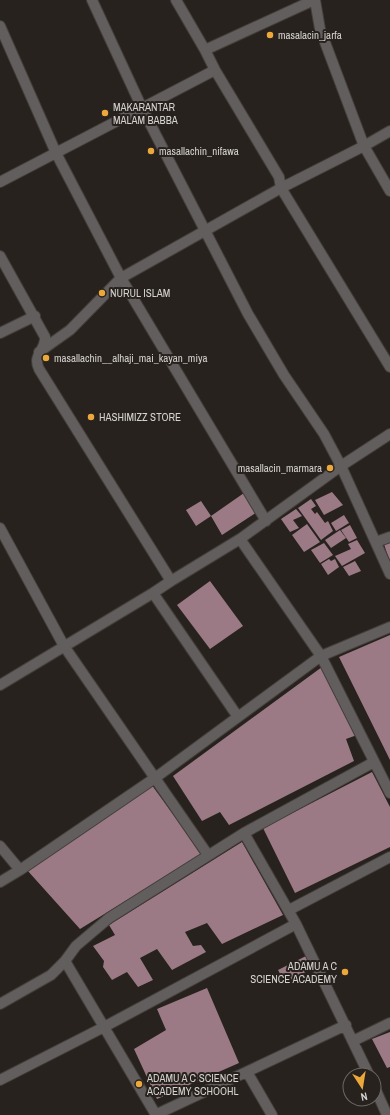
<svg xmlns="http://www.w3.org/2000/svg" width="390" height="1115" font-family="'Archivo Narrow',sans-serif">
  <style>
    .building { fill: #9b7a85 }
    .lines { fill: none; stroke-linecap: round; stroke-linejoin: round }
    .street-casing { stroke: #433e3a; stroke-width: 12 }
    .street { stroke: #625e5e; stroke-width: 10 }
    .poi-dot { fill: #eda83b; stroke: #27221e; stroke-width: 1.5 }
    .labels { text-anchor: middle; stroke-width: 4; stroke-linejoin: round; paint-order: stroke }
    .poi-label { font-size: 11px; fill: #d4d1ce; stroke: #27221e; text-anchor: start }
  </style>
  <rect width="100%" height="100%" fill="#27221e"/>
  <path class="building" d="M332,492L343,505L324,515L315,500Z
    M244,493L257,512L222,535L211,516Z
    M311,499L316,506L311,509L315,514L317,512L325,523L328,521L333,531L321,540L298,508Z
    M201,501L211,516L196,526L186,510Z
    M296,509L302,516L293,520L299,528L290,532L281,519Z
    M344,515L349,523L336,531L331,523Z
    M307,524L320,542L304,552L292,535Z
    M350,525L357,538L349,542L341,530Z
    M340,530L346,538L331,548L325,540Z
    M357,540L365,553L342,566L335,556L351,549L348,544Z
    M324,543L333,555L320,563L311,550Z
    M390,543V563L384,544Z
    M329,559L331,561L335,559L339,567L328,575L321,564Z
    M355,561L361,571L349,576L343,567Z
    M210,581L243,626L210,649L177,605Z
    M390,635V760L339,657Z
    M322,667L357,735L346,739L354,761L229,825L220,812L202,821L173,776Z
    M372,772L390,807V847L295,893L263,828Z
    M151,784L202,854L80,929L27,870Z
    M242,842L283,915L222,944L207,923L185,932L193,946L201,945L206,952L172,970L157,949L140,958L153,980L138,987L127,972L112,980L103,967L104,961L93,946L115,935L109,925Z
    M308,955L315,967L285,983L278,970Z
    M207,988L239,1063L157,1099L134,1049L166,1030L157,1009Z
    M390,1032V1067L387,1068L372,1039Z"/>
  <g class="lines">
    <defs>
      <path id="street" d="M92,0L142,108L248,314L284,375L324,434L341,466L390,574
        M176,0L205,50L215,70L279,177L281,188L390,367
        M315,0L320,29L364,146L390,191
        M0,26L56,153L121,278L266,521
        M205,50L314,0
        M0,182L215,70
        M0,256L45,337C46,351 32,354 39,369L171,581
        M0,333L35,316
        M39,352L70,330L121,278L281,188L364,146L390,131
        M0,528L64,646L208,855
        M240,539L321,656L390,793
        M376,542L390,537
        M153,593L238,717
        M0,685L153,593L171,581L240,539L341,466L390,434
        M244,833L296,924L369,1075
        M0,846L20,870
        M0,882L20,870L155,778L321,656L390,627
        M289,910L390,857
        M65,961L156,1115
        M0,1004L51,975L65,961L76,946L109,918L244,833L374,762
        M353,1041L390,1023
        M247,1072L272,1115
        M0,1080L104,1027L296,924
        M374,1086L387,1115
        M155,1115L346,1025"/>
    </defs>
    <use href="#street" class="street-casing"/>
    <use href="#street" class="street"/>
  </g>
  <g class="poi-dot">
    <circle cx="270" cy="35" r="4"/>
    <circle cx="105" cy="113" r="4"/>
    <circle cx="151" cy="151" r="4"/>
    <circle cx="102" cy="293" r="4"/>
    <circle cx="46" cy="358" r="4"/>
    <circle cx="91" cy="417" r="4"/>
    <circle cx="330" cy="468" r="4"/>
    <circle cx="345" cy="972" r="4"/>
    <circle cx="139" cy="1084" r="4"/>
  </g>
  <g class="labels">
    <g class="poi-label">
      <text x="278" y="39">masalacin_jarfa</text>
      <text x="113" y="111">MAKARANTAR<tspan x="113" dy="13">MALAM BABBA</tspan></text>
      <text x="159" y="155">masallachin_nifawa</text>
      <text x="110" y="297">NURUL ISLAM</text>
      <text x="54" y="362">masallachin__alhaji_mai_kayan_miya</text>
      <text x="99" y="421">HASHIMIZZ STORE</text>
      <text x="322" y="472" text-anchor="end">masallacin_marmara</text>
      <text x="337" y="970" text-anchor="end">ADAMU A C<tspan x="337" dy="13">SCIENCE ACADEMY</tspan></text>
      <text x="147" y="1082">ADAMU A C SCIENCE<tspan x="147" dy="13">ACADEMY SCHOOHL</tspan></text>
    </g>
  </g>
  <g transform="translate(362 1087) rotate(168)"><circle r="19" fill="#27221e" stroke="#6c6864"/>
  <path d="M0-3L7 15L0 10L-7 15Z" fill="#eda83b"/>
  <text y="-6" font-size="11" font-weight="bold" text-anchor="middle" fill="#d4d1ce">N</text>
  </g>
</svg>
